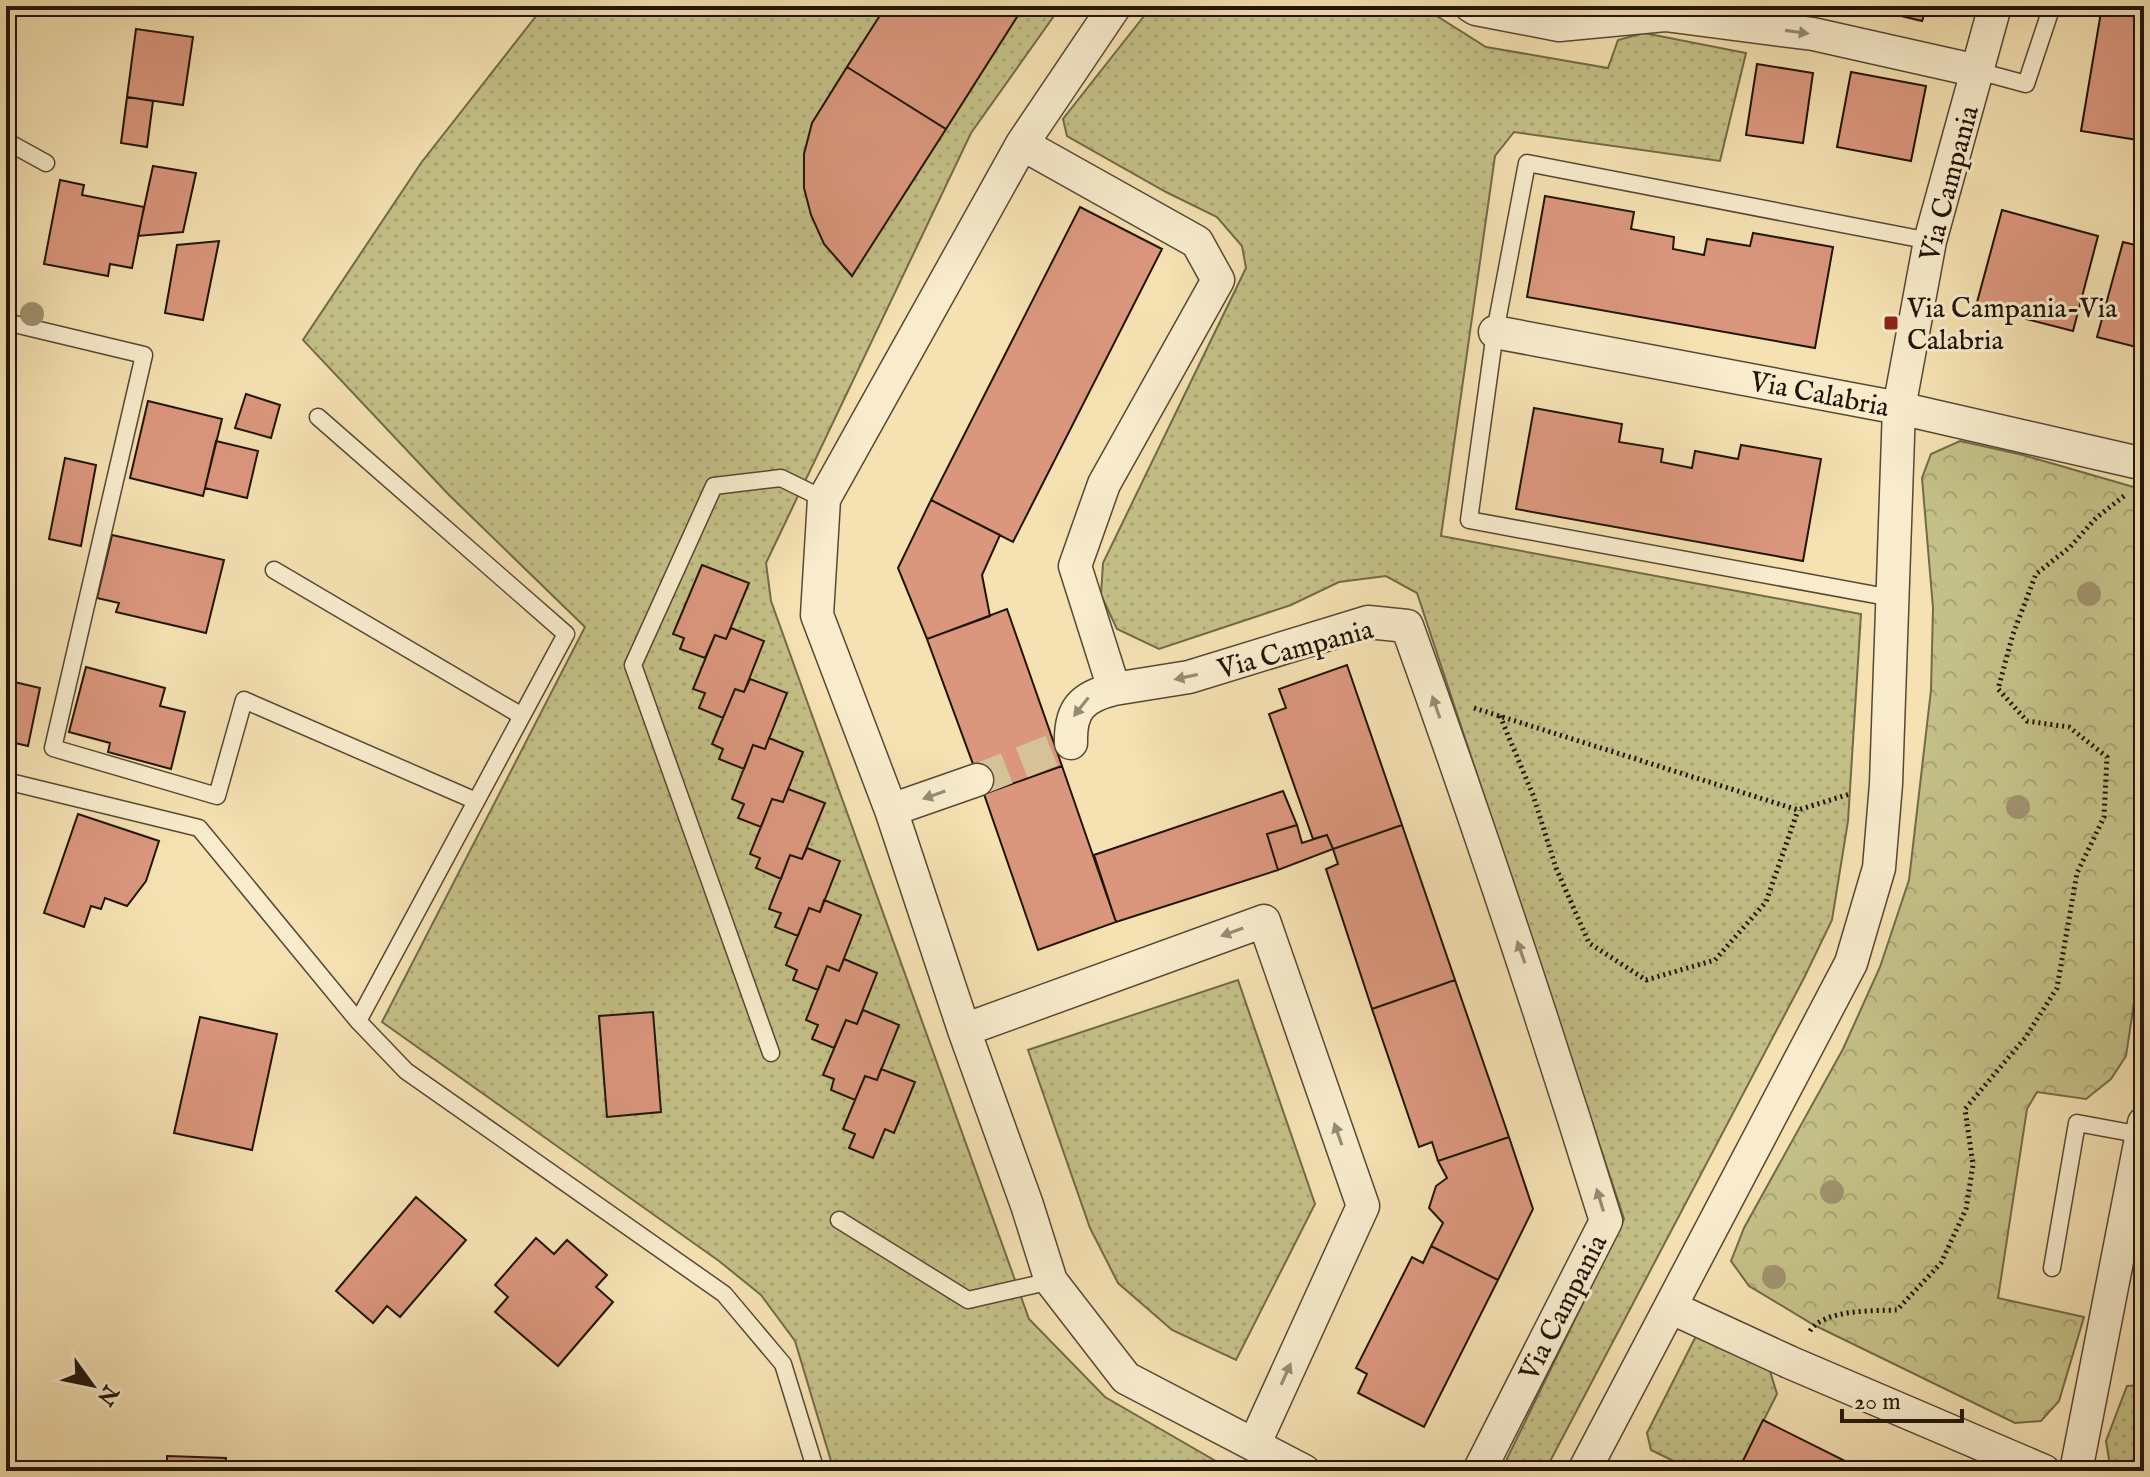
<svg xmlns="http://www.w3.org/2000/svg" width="2150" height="1477" font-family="'IM FELL English',serif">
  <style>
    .grass { fill: url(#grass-dots); stroke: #726a48; stroke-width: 2 }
    .forest { fill: url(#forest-crowns); stroke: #726a48; stroke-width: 2 }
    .building { fill: #db977e; stroke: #21150a; stroke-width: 2 }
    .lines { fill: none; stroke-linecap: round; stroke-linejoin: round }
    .minor-tunnel { stroke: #d5c299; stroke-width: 32; stroke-dasharray: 32 16; stroke-linecap: butt }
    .service-casing { stroke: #564834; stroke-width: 19 }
    .minor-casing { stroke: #564834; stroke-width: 35 }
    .path { stroke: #21150a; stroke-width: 5; stroke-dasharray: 2 4; stroke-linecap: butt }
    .service { stroke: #f8eccd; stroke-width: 16 }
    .minor { stroke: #f8eccd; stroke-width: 32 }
    .tree { fill: #a0926e }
    .oneway { fill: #978b75 }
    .poi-dot { fill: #8f2418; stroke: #f8eccd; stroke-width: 3 }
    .labels { text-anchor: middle; stroke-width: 6; stroke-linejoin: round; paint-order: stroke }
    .street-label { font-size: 28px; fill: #21150a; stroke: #f8eccd }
    .poi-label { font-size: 28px; fill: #21150a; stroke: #f8eccd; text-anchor: start }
  </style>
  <defs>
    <pattern id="grass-dots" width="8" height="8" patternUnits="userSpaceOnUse" patternTransform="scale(2)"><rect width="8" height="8" fill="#c4c087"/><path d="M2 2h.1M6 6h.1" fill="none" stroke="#a8a473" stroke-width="1.8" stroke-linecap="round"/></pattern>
    <pattern id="forest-crowns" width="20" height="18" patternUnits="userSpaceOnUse" patternTransform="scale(2)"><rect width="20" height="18" fill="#c4c087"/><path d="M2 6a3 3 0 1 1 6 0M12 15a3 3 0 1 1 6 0" fill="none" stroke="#a8a473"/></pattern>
  </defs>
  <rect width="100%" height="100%" fill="#f5e1b2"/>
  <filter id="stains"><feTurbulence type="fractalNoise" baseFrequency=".0025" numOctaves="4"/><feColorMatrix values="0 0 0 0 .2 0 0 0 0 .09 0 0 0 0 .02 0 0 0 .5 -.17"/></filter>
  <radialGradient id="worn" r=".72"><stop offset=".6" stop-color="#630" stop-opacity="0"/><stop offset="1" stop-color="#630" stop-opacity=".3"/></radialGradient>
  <path class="grass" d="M544,6H1061L971,133L766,563L771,601L1029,1319L1105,1397L1233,1471H834L795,1341L761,1295L719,1261L382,1022L585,627L449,495L303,340L421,163Z
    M1152,6H1421L1486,47L1608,68L1618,40L1644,33L1746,53L1720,161L1514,132L1495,156L1441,536L1861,614L1848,821L1832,920L1804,978L1545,1471H1501L1624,1219L1417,593L1386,576L1339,582L1291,605L1159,649L1117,629L1101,595L1103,563L1246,268L1242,246L1217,217L1166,192L1067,136L1063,119Z
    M1238,980L1315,1204L1236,1360L1172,1330L1118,1283L1090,1228L1028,1050Z
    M1697,1334L1769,1368L1777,1394L1738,1471H1694L1651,1450L1647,1433Z
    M2144,1385V1471H2111L2106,1441L2127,1386Z"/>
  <path class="forest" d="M1960,441L2023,455L2144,490V936L2126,1056L2111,1079L2086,1099L2037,1092L2027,1109L1998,1298L2084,1317L2059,1401L2041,1421L2015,1423L1814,1325L1749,1286L1731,1261L1744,1228L1843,1049L1880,967L1909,880L1931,690L1933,608L1922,478L1931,454Z"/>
  <path class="building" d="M886,6H1024L946,129L847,67Z
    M1860,6H1927L1922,21Z
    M2102,6H2144V141L2081,131Z
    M136,29L193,37L183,105L127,97Z
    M1757,64L1813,73L1803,143L1746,135Z
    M847,67L946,129L852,276L824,244L811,215L804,188V154L812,123Z
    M1851,72L1926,86L1911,161L1837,147Z
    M127,97L153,101L147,147L121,143Z
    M153,166L196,173L183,232L138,236Z
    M60,180L84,185L82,195L144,207L132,268L110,264L108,276L44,264Z
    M1545,196L1634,212L1631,229L1674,237L1673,249L1704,255L1707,239L1750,246L1753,233L1833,247L1815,348L1527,297Z
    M1080,207L1162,249L1013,542L931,500Z
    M2002,210L2098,236L2073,331L1976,306Z
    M219,241L203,320L165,313L177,245Z
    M2123,242L2144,247V349L2097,337Z
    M246,394L280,405L271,438L235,428Z
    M148,401L222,419L203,496L130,478Z
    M1534,408L1622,424L1619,442L1663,449L1661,462L1692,468L1695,451L1738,459L1741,445L1821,459L1803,561L1516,509Z
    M216,441L258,451L247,498L205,488Z
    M65,458L96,465L81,546L49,539Z
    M931,500L1000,535L982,575L990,616L927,639L898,568Z
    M112,535L224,560L206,633L116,612L119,603L97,598Z
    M702,565L749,583L726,639L715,635L705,658L680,649L684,638L673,634Z
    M1007,609L1062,766L984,794L927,639Z
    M731,628L764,641L744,692L735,689L723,718L699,708L705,693L693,689L715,635L726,639Z
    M1347,665L1402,825L1333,849L1327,835L1313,839L1269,714L1286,708L1279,689Z
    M86,667L165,688L160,706L185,712L171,769L108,752L110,743L69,732Z
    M750,679L787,693L765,749L753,745L744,769L719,759L723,749L712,744L735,689L744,692Z
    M6,680L40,688L28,746L6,741Z
    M769,738L803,752L783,802L772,799L761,827L738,818L744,804L732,799L753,745L765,749Z
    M1062,766L1116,922L1038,950L984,794Z
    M788,789L825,803L802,859L790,855L781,879L756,868L760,858L750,854L772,799L783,802Z
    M1283,791L1297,825L1267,834L1278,870L1116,922L1094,855Z
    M78,814L159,841L146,881L127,906L105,898L101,909L91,906L84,927L44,913Z
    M1297,825L1302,843L1327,835L1333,849L1278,870L1267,834Z
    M1402,825L1455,980L1372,1009L1326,869L1338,864L1333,849Z
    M807,848L840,861L820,912L809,908L798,936L775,927L781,913L769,909L790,855L802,859Z
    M824,900L861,915L839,971L827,966L818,990L793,980L797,970L786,965L809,908L820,912Z
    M844,959L877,973L857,1024L846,1020L834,1048L812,1039L818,1025L806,1020L827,966L839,971Z
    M1455,980L1509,1137L1438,1161L1432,1142L1419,1147L1372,1009Z
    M863,1010L899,1025L877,1080L865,1076L855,1100L831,1090L834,1079L823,1075L846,1020L857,1024Z
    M653,1012L661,1112L607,1117L599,1016Z
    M200,1017L277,1034L252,1150L174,1133Z
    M881,1069L915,1082L894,1133L885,1129L873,1158L849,1148L855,1134L843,1129L865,1076L877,1080Z
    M1509,1137L1533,1209L1498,1280L1431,1246L1443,1223L1429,1208L1436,1186L1447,1178L1438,1161Z
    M416,1197L466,1240L400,1317L387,1306L373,1323L336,1291Z
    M536,1238L554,1254L567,1240L607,1275L596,1287L613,1302L558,1366L495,1312L508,1297L495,1285Z
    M1431,1246L1498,1280L1424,1427L1358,1393L1367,1374L1356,1368L1412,1257L1423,1263Z
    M1763,1420L1865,1471H1738Z
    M167,1456L226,1458L225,1471H167Z"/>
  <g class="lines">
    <path class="minor-tunnel" d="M977,780L1071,743"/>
    <defs>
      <path id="service" d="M1978,71L2026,84L2052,6
        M6,141L46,163
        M6,322L144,355L53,748L217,796L244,700L476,801
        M318,417L566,634L358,1021L406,1071L724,1294L783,1364L816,1471
        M274,570L522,716
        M1892,598L1469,520L1495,332L1527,163L1930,241
        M6,781L199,828L358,1021
        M771,1053L633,665L714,486L781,478L824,499
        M839,1220L968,1300L1051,1281
        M2052,1268L2077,1123L2142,1135"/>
      <path id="minor" d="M1115,6L1022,144L824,499L817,615L891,810L964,1030L1027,1205L1051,1281L1126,1378L1304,1471
        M1471,6L1476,9L1559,25L1665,15L1813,34L1978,71
        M1022,144L1197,242L1218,280L1104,484L1075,566L1114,689L1189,677L1368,622L1407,626C1478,823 1544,1021 1606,1221L1479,1471
        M1495,332L1899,408L2144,464
        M1071,743C1070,709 1082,697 1114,689
        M891,810L977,780
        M964,1030L1264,921L1363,1206L1254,1445
        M1672,1308L1789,1362L2044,1471
        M1584,1471L1851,963L1879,868L1886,784L1899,408L1930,241L1995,6
        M2076,1471L2144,1123"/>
    </defs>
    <use href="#service" class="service-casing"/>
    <use href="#minor" class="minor-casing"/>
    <path class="path" d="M1474,708L1798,810L1850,794
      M1500,716L1533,795L1556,868L1589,943L1646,980L1715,960L1766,902L1798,810
      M1810,1331C1824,1309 1873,1311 1897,1310L1941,1263L1966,1209L1973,1165L1965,1109L2025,1038L2057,988L2077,873L2104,817L2107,757L2069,727L2027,721L1998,689L2013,634L2036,574L2070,547L2096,518L2124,496"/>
    <use href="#service" class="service"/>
    <use href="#minor" class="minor"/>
  </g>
  <g class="tree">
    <circle cx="32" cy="314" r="12"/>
    <circle cx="2089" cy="594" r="12"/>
    <circle cx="2018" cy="807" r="12"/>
    <circle cx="1832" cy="1192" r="12"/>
    <circle cx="1774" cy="1277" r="12"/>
  </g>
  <defs><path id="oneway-solid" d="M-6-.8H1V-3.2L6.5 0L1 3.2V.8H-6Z" transform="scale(2)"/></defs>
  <g class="oneway">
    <use href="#oneway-solid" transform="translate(1797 32) rotate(8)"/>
    <use href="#oneway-solid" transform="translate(1186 677) rotate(168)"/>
    <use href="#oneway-solid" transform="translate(1081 707) rotate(128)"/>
    <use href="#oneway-solid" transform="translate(1436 707) rotate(-109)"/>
    <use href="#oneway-solid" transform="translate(934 795) rotate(161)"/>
    <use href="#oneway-solid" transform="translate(1232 932) rotate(160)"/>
    <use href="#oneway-solid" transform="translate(1521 952) rotate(-109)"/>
    <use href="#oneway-solid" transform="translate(1338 1134) rotate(-109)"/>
    <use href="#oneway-solid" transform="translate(1600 1200) rotate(-107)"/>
    <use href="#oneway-solid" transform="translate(1286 1374) rotate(-66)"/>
  </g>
  <rect class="poi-dot" x="1883" y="315" width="16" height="16" rx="4"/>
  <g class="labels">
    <g class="street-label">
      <text transform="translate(1948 183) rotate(-75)" y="10">Via Campania</text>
      <text transform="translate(1820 393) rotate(11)" y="10">Via Calabria</text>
      <text transform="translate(1295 648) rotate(-15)" y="10">Via Campania</text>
      <text transform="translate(1562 1307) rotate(-63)" y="10">Via Campania</text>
    </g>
    <g class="poi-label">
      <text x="1907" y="317">Via Campania-Via<tspan x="1907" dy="32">Calabria</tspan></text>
    </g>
  </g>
  <rect width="2150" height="1477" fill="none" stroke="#f5e1b2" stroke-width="32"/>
  <rect x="8" y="8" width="2134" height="1461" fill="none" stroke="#21150a" stroke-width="4"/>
  <rect x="16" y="16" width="2118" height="1445" fill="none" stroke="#21150a" stroke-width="2"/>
  <g transform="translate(92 1385) rotate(123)" stroke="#f8eccd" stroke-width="6" paint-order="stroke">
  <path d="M0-6L14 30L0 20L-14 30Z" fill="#21150a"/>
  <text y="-12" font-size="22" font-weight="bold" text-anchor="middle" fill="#21150a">N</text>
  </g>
  <path d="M1842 1409v12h120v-12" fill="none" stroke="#21150a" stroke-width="4"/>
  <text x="1854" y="1409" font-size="24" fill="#21150a" stroke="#f8eccd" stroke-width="6" paint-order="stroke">20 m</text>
  <rect width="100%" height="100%" filter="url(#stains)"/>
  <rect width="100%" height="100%" fill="url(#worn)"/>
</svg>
